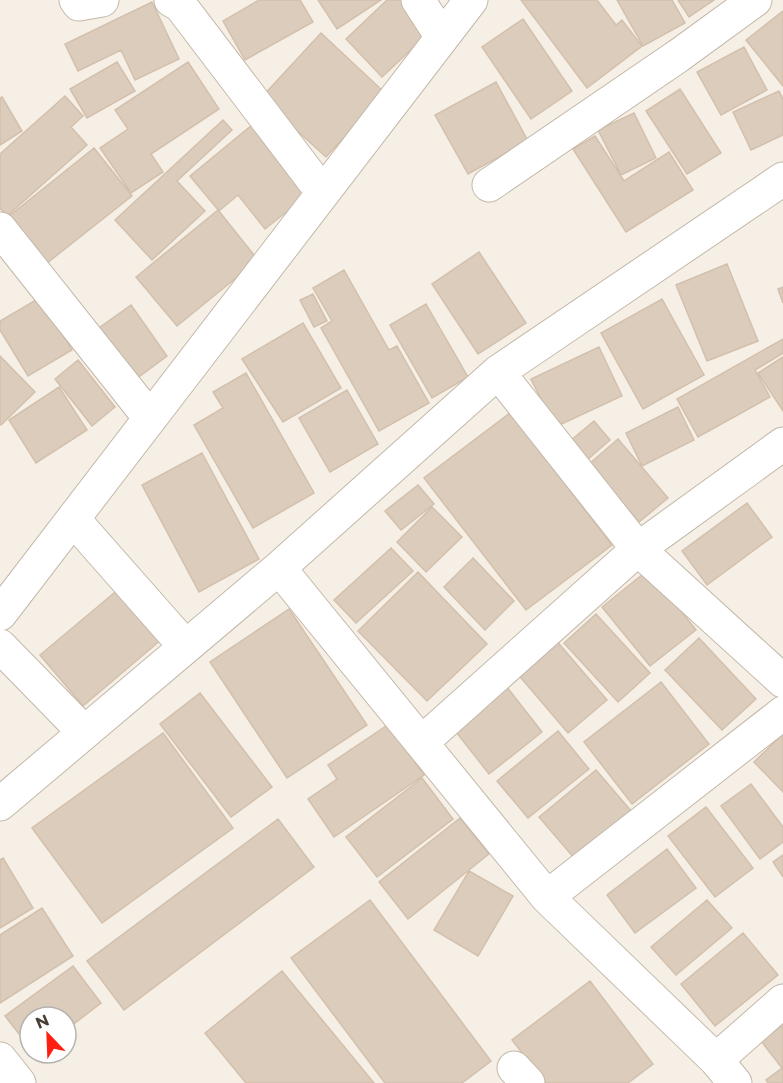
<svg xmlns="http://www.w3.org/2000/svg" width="783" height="1083" font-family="Montserrat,sans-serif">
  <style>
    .building { fill: #dbccbc; stroke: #d3c0ac; stroke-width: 1.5 }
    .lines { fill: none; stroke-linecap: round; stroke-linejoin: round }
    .street-casing { stroke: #c4b8aa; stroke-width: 35 }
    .street { stroke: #fff; stroke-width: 33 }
  </style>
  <rect width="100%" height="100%" fill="#f5efe5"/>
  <path class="building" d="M259,0H300L313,22L245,60L223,21Z
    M318,0H381L337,29Z
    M387,0H404L432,30L382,77L346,39Z
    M521,0H597L616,25L622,20L642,46L587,88Z
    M617,0H672L685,23L643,46Z
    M678,0H714L689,17Z
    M152,2L179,59L135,80L121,50L78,71L65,44Z
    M783,11V86L746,40Z
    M523,19L572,91L531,119L482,47Z
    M321,33L385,93L326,157L261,98Z
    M744,47L767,90L721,115L697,72Z
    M117,62L135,91L87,118L70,89Z
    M188,62L219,109L151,154L163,172L131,193L100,148L128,129L115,110Z
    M496,82L528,141L468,174L435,115Z
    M680,89L721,153L687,174L646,111Z
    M779,91L783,99V135L751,150L733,112Z
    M65,96L83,116L71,127L87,145L7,216L0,208V154Z
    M2,97L22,131L0,145V98Z
    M634,113L656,158L621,175L598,130Z
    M223,120L232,130L177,181L205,211L152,260L115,220Z
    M257,121L314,190L265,229L238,195L219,211L190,176Z
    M595,136L624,181L669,152L693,190L626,232L573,149Z
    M94,148L132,196L42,267L4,220Z
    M218,210L258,260L177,326L136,277Z
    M479,252L526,323L478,354L432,284Z
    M727,264L758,341L707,361L676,285Z
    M344,270L389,350L397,346L429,403L379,431L321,328L332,321L313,288Z
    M783,287V303L778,289Z
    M313,294L327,321L314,327L300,300Z
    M41,297L72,350L28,376L0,330V321Z
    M662,299L704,375L643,409L601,333Z
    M426,304L468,377L432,398L390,325Z
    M131,305L167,356L136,379L99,328Z
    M303,323L341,388L283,422L242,359Z
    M783,339V353L755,370L770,397L698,437L677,399Z
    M599,347L622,396L555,427L531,379Z
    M0,356L35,392L1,425L0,424Z
    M783,357V411L758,373Z
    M78,360L115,407L92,426L55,379Z
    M246,373L314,493L253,528L194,425L223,408L213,392Z
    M59,387L87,430L36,463L9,420Z
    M347,390L378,444L330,472L299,418Z
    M678,407L694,440L642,466L626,433Z
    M510,413L612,545L526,610L424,478Z
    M594,421L610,440L587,460L570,441Z
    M618,439L668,498L639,522L589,464Z
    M202,453L259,559L199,592L142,485Z
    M418,485L434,504L401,530L385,511Z
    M747,503L772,537L707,585L682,551Z
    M432,507L462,537L426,572L397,542Z
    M391,548L413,571L356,623L334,600Z
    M473,558L514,601L485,630L444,587Z
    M648,570L696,630L650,666L602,607Z
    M418,572L487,644L427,701L358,631Z
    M120,588L162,639L83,706L40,655Z
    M289,609L367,725L287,778L210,662Z
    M596,614L650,673L618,702L564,643Z
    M699,638L756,699L722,730L665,670Z
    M555,639L607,700L568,733L516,672Z
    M661,682L709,744L632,804L584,742Z
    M506,686L542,732L489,774L453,728Z
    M200,693L272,787L231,817L160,724Z
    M389,724L424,775L334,837L308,799L337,779L328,765Z
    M558,731L589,769L528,818L497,781Z
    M163,733L233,828L102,923L32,828Z
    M783,734V792L754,762Z
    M596,770L632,812L575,859L539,817Z
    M422,778L453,819L377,877L346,837Z
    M751,784L783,827V842L760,859L721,806Z
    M706,807L753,868L715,897L668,836Z
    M460,818L489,854L408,919L379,882Z
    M278,819L314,867L124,1010L87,961Z
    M667,849L696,888L635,933L607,895Z
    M783,855V877L773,862Z
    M3,858L33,908L0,928V860Z
    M469,871L513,896L478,956L434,930Z
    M370,900L491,1061L462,1083H385L291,958Z
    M707,900L732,928L676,975L651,947Z
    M42,908L73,956L0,1003V935Z
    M743,933L778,975L715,1026L681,984Z
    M73,966L101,1003L66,1030V1017H30V1048L5,1016Z
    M282,971L374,1083H246L205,1033Z
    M590,981L653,1064L628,1083H545L512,1040Z
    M783,1025V1083H768L766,1080L782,1068L761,1041Z"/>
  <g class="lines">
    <defs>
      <path id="street" d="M76,0L79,4L102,0
        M171,0L180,5L323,193
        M418,0L442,37
        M489,185L678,56L755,0
        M0,229L150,418
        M498,372L638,549L783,681
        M73,519L185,646
        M279,568L547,897L716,1060L735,1083
        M0,614L471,0
        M0,646L84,732
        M422,742L638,549L783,444
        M0,804L279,568L498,372L783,179
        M547,897L783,713
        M0,1059L19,1083
        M716,1060L783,1001
        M514,1068L528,1083"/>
    </defs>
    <use href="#street" class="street-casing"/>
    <use href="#street" class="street"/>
  </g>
  <g transform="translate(48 1035) rotate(337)"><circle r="28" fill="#ffffff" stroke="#b6b2ae" stroke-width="1.5"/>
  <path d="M0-4.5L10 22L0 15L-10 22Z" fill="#ff1f12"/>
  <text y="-9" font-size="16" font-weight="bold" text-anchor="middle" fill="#483e34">N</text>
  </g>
</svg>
